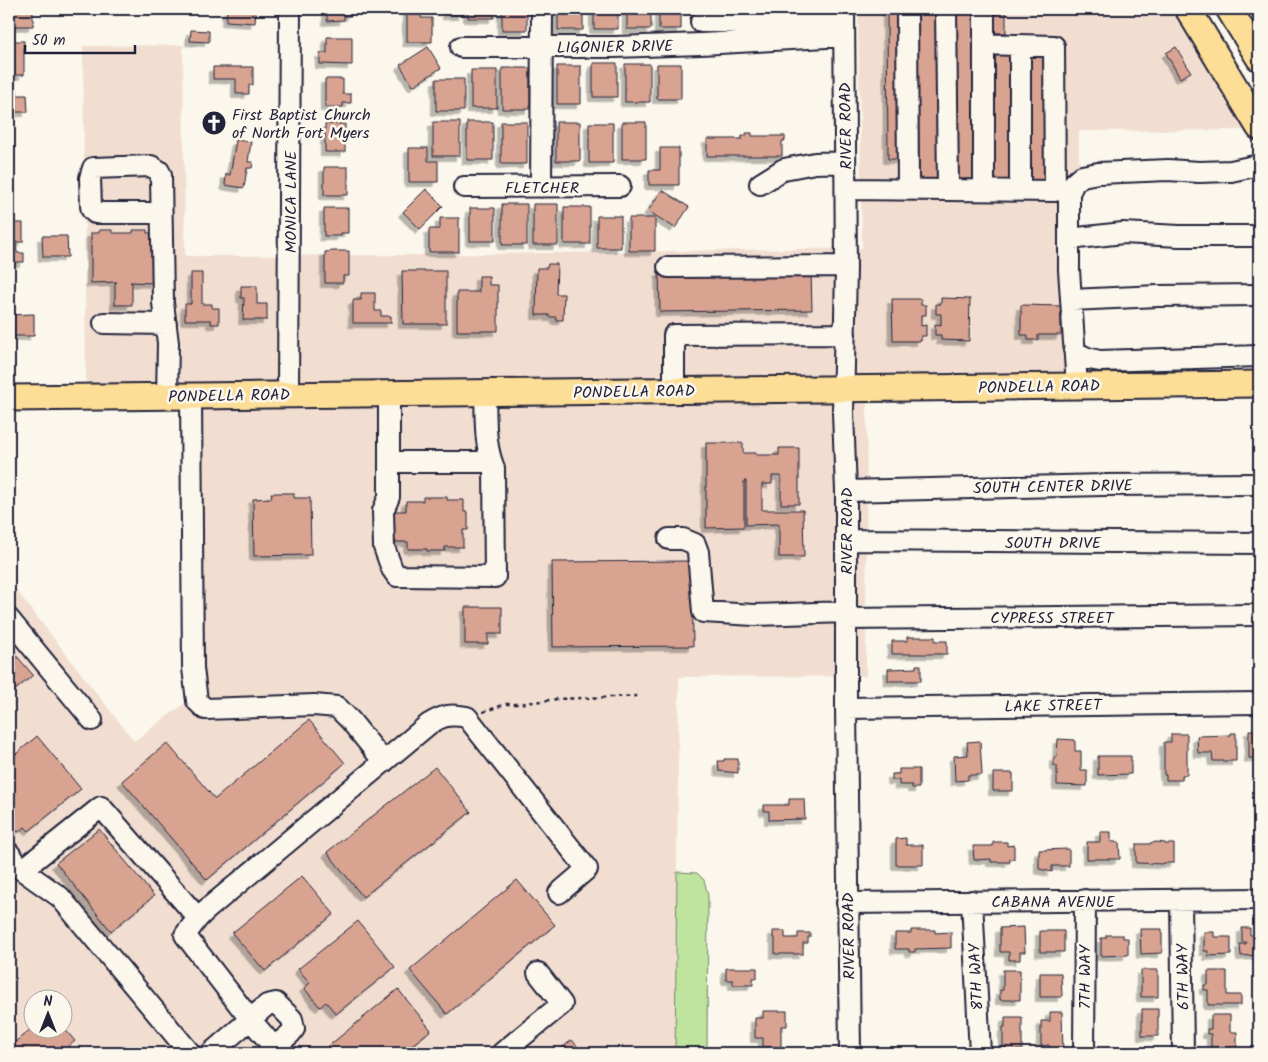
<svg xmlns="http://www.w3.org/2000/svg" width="1268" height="1062" font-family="Kalam,sans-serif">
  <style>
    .built { fill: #f1ded1; fill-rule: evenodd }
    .green { fill: #bfe49e; stroke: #70836c }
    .building { fill: #d9a391; stroke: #22223b; filter: url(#shadow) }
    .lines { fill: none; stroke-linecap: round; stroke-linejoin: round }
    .minor-casing { stroke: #22223b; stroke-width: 24 }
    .major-casing { stroke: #22223b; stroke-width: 29 }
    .path { stroke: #22223b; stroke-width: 2.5; stroke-dasharray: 4 4; stroke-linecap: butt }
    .minor { stroke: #fbf7ec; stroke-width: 20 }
    .major { stroke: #fdde96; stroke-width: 25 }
    .labels { text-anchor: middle; stroke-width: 5; stroke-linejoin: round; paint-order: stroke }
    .street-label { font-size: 16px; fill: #22223b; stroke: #fbf7ec }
    .poi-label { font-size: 16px; fill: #22223b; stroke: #fbf7ec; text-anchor: start }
  </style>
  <defs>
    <filter id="shadow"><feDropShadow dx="-4.5" dy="4.5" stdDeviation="0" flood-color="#0004"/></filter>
  </defs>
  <rect width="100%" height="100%" fill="#fbf7ec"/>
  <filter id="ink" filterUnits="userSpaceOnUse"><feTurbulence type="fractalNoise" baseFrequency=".02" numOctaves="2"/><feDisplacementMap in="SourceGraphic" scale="10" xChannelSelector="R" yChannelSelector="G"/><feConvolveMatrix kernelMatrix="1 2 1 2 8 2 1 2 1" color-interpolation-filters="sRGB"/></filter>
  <g filter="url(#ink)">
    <path class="built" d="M858,9H1175L1250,130L1079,131V377L86,388L83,46L183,45L185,256L414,255L862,248Z
      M867,397L866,676L679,677L675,1053H9V581L134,741L189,700L181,404ZM32,1000H62V1030H32Z"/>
    <path class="green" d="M677,872L697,873L704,880L708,895L707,1053H675Z"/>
    <path class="building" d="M9,9H33V26H9Z
      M227,9H256L255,23L226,21Z
      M327,9H351V16H344V20L327,21Z
      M407,9H421V18H432V42H407Z
      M447,9H462V15H447Z
      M468,9H494V18H468Z
      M502,9H527V30H502Z
      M558,9H583V30H558Z
      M594,9H618V29H594Z
      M627,9H651V29H627Z
      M659,9H681V29H659Z
      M887,9H902L903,159H888Z
      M918,9H939L940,187H919Z
      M954,9H975L977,187H956Z
      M991,9H1006V33H991Z
      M191,30L209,31V42L190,41Z
      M327,37H352V65L320,64V53H327Z
      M9,41H24V75H9Z
      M428,47L441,68L413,86L400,65Z
      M1176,47L1191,72L1180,78L1166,53Z
      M1028,50H1049L1051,186H1030Z
      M991,51H1012L1014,187H993Z
      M593,63H617V97H593Z
      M625,64H650V102H625Z
      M657,64H681V99H657Z
      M557,66H581V104H557Z
      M213,67H253V85H249V94H236V79H213Z
      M502,68H530V109H502Z
      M471,70H497V108H471Z
      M325,79H343V94H351V103H343V107H325Z
      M436,79H464V111H436Z
      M9,89H17V95H27L28,112H14V119H9Z
      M433,122H460V156H433Z
      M467,122H493V160H467Z
      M501,122H527V164H501Z
      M556,122H580V161H556Z
      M622,122H646V159H622Z
      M589,123H613V163H589Z
      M325,124H345V152H325Z
      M746,133H752V136H785V141H782V156H707V139H742V136H746Z
      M236,140L251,142L248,162H253L252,168H247L244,188L225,185L226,174L230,175Z
      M409,148H428V161H438V182H409Z
      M660,148H679V185H649V170H660Z
      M324,167H348V195H324Z
      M426,189L443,206L420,229L403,212Z
      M662,190L689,207L675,228L648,211Z
      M502,204H527V245H502Z
      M533,204H558V245H533Z
      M564,207H590V244H564Z
      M324,208H348V233H341V236H324Z
      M470,208H495V241H470Z
      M597,216H621V248H597Z
      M440,218H459V252H429V229H440Z
      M629,218H655V251H629Z
      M9,223H23V242H16L17,253H24V262H9Z
      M99,230H112V233H133V230H147V233H154V283L130,282L132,283V305H115V283L117,282L91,283V233H99Z
      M42,236H67L68,257H43Z
      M334,251H349V276H343V283H325V252Z
      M548,264H557L556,294H564L563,320H556V317H549V315H536L537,268H547Z
      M402,271H446V324H403Z
      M811,271L812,310L660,312L659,272Z
      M191,273H202V304H212V308H219V324H211V320H185V304H191Z
      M479,276H489V285H498V331H457V292H479Z
      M241,286H257V304H267V320H243L244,298H241Z
      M361,293H375V311H381V316H391V323H353V300H361Z
      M941,298L970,299L969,341L941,340V335H935V324L941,325V314H936V304H941Z
      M892,299H921V305H926V315H921V326L926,325V336H921V341H893Z
      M1021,305L1061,306V335H1038V340H1028V335H1021Z
      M34,314V336H9V315Z
      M706,443H743V453H756V455H779V448H799V504H781V476H772V484H762V510H803L804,557H779V524L746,525V481H744V527L706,528Z
      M271,493H294V498H310L311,555L254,556L253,499L272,498Z
      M423,497H447V500H464V512H468V530H463V547H445V551H427V549H408V542H389V511H406V501H423Z
      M692,561L693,646L553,647L552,562Z
      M465,607H502V634H488V644H465Z
      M907,637H935V641H947V654H892V641H907Z
      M9,647L33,675L9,695Z
      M916,665H921V681H888V669L916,668Z
      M309,720L345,763L207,880L122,781L167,743L215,799Z
      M1249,730H1259V758H1249Z
      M1231,733H1236V761H1213L1212,753H1198L1197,736L1231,735Z
      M1171,734H1187V775H1182V780H1166V775H1164V742H1171Z
      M37,736L81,789L29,831L25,827L18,832L9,821V760Z
      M1058,739L1075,740V751H1081V770H1087V786L1057,785V766H1054V757H1057Z
      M980,741L982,775H968V780L955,781L954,756L968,755L967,742Z
      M9,745L16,754L9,760Z
      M1098,756H1131V774L1098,775Z
      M724,759H738V773L719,771L718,761H724Z
      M435,767L471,812L363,897L327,852Z
      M899,769H919V788H912V785H899V780H892V774H899Z
      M993,773H1013V791H993Z
      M789,799H804L805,819L769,820V811H764V805H789Z
      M99,829L154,896L111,931L56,863Z
      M1100,832H1111V842H1119L1120,859H1087V842H1100Z
      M906,838V845H923V865H896V839Z
      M993,842H1007V846L1014,845V859H1010V862H991V859L974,860L973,846H993Z
      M1157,842L1165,843V844H1174V863H1163V864L1136,863V844H1150V843Z
      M1069,849V866H1052V872L1039,869V850Z
      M302,876L334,914L265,971L232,933Z
      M517,880L555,925L447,1014L410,970Z
      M358,921L395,967L336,1014L326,1002L320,1007L304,988L310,983L298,969Z
      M1024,927L1025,952H1020V960H1009V952H1000V928Z
      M1242,928H1250V935H1259V955L1241,956L1240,944H1246V942H1242Z
      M1140,929H1162V953L1141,954Z
      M911,930H935V933L951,932V948L915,949V952H909V949H895V933H911Z
      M773,931H785V938H798V933H810V937H808V943H803V954H775V938H773Z
      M1040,931H1064V952H1040Z
      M1204,932H1214V937H1231V955L1208,956V951H1204Z
      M1106,935H1123V938H1128V955L1101,956V938H1106Z
      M726,968H757V978H753V985H733V980H726Z
      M1003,970H1020V1000H1000V990H1003Z
      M1141,970H1158V997H1141Z
      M1208,971H1227V995H1241V1005H1208V990H1204V985H1208Z
      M1040,973H1061L1062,997H1040Z
      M398,989L431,1030L402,1053H328L325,1049Z
      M1142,1009H1158V1036H1142Z
      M763,1011H787V1026H781V1047H763V1038H755V1018H763Z
      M1050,1012H1062L1063,1053H1049V1045L1041,1046V1021H1050Z
      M1211,1015H1230V1032H1237V1047H1211V1034H1207V1029H1211Z
      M1005,1017H1022V1050H1003V1027H1005Z
      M62,1026L75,1041L60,1053H9V1047L32,1028L62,1030Z
      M572,1040L583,1053H555Z"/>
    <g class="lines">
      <defs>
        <path id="minor" d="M844,9L846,268L843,413L846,491V708L850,1053
          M907,9L908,189
          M946,9L948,189
          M984,9V190
          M701,22L790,21L844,23
          M1020,45V190
          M461,47H615L701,44L844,36
          M760,184L784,169L815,163L845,162
          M464,187L620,186
          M541,187L542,9
          M846,189L1055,191L1054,46L984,44
          M161,213H95L92,210L91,206L90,178L93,168L151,166L159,171L161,175L163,303L168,343L167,396
          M1069,239L1123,233L1179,236H1259
          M668,267L846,266
          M1071,300L1158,296L1259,295
          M104,323L166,324
          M1074,350C1082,357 1089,359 1100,361L1259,356
          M1077,386L1069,270V193L1074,183L1082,176L1098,173L1168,170L1199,172L1231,171L1259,165
          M674,390V335L845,334
          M389,393V497L383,511L384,547L392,569L397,576L495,577L494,468C484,444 486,418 485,392
          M288,394L290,9
          M191,396L193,668L197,701L205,709L314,705L337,707L350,720L384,762
          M389,462H491
          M846,491L1103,485L1259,484
          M669,539H683L695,544L698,552L703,612L754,615L846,612
          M846,540L1259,543
          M9,619L92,720
          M845,619L1259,615
          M846,708L1259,703
          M9,853L22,870L60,897L190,1053
          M22,870L101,807L198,918
          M1181,900L1183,1053
          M972,901L980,1053
          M847,903L1259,899
          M211,1053L267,1005L276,1003L292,1019L294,1029L290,1034L267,1053
          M279,1053L250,1019L185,935L198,918L205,911L429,724C444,715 450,714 467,717L587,869L559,893
          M502,1053L562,1004L538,973
          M1084,1053L1085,900"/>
        <path id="major" d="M1188,9L1259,127
          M1229,9L1259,58
          M9,398L1259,384"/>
      </defs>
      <use href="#minor" class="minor-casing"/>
      <use href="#major" class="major-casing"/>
      <path class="path" d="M483,712L506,704H518L557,699L640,696"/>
      <use href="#minor" class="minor"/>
      <use href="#major" class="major"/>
    </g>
  </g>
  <defs>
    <symbol id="church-disc" viewBox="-11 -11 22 22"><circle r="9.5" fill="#22223b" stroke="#fbf7ec"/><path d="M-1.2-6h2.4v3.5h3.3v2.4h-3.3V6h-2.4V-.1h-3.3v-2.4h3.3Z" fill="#fff"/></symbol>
  </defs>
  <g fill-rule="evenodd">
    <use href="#church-disc" x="200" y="109" width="28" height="28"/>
  </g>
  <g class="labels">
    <g class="street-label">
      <text transform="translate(615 46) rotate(-1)" y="6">LIGONIER DRIVE</text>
      <text transform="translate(845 126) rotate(-91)" y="6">RIVER ROAD</text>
      <text x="542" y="193">FLETCHER</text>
      <text transform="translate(290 202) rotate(-90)" y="6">MONICA LANE</text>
      <text transform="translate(1039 386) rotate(-1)" y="6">PONDELLA ROAD</text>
      <text transform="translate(634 391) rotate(-1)" y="6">PONDELLA ROAD</text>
      <text transform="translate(229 395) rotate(-1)" y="6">PONDELLA ROAD</text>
      <text transform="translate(1053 486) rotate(-1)" y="6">SOUTH CENTER DRIVE</text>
      <text transform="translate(846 531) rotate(-90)" y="6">RIVER ROAD</text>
      <text x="1053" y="548">SOUTH DRIVE</text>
      <text x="1052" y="623">CYPRESS STREET</text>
      <text transform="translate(1053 705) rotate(-1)" y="6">LAKE STREET</text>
      <text x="1053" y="907">CABANA AVENUE</text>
      <text transform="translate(848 936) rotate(-91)" y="6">RIVER ROAD</text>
      <text transform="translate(975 977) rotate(-93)" y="6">8TH WAY</text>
      <text transform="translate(1084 977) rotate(-90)" y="6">7TH WAY</text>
      <text transform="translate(1182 977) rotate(-91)" y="6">6TH WAY</text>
    </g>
    <g class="poi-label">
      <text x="232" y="120">First Baptist Church<tspan x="232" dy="18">of North Fort Myers</tspan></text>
    </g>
  </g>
  <rect width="1268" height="1062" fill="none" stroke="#fbf7ec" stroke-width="30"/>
  <rect x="15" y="15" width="1238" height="1032" fill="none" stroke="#22223b" stroke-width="2" filter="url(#ink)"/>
  <g transform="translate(48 1014)"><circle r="24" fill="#fbf7ec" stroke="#a4a2a5"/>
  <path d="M0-4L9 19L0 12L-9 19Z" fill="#22223b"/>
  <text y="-8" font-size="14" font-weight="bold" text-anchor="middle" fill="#22223b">N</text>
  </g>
  <path d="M25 45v8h110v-8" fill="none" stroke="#22223b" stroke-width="2.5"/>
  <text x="32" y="45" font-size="15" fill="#22223b" stroke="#fbf7ec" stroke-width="4" paint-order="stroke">50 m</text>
</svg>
